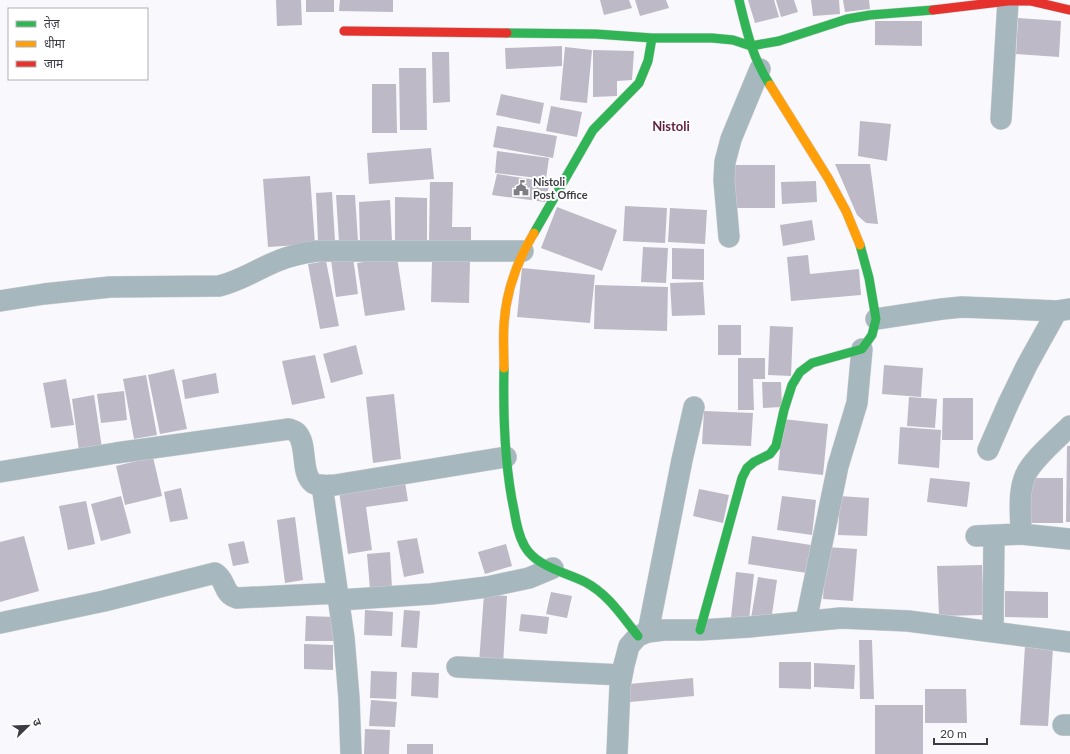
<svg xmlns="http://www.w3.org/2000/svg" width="1070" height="754" font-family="Lato,'Noto Sans Devanagari',sans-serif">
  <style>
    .building { fill: #beb9c6 }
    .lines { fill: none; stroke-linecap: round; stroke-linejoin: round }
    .street-casing { stroke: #d3d3d6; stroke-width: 22 }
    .fast-casing { stroke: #d3d3d6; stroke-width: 10 }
    .slow-casing { stroke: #d3d3d6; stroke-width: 10 }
    .jam-casing { stroke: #d3d3d6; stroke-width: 10 }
    .street { stroke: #a7b7be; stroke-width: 21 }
    .fast { stroke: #30b455; stroke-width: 9 }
    .slow { stroke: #ff9f0a; stroke-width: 9 }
    .jam { stroke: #e5322d; stroke-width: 9 }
    .labels { text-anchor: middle; stroke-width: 4; stroke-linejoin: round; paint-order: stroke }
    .poi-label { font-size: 11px; font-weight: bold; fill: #3d3b43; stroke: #fff; text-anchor: start }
    .quarter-label { font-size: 13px; font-weight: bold; fill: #601f3e; stroke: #fff }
  </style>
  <rect width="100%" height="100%" fill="#f9f8fc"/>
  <path class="building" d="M276,0H301L302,25L277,26Z
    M306,0H334V12H306Z
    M340,0H393V12L339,11Z
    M600,0H629L632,8L604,15Z
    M635,0H666L669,8L640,16Z
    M748,0H774L779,17L755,23Z
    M776,0H794L798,12L781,17Z
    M811,0H839L840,14L813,16Z
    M843,0H869L870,9L845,12Z
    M1018,18L1061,21L1059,57L1016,54Z
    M875,21H922V46L875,45Z
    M562,46V66L506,69L505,48Z
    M565,47L592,50L587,103L560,100Z
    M593,50L634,51L632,80L617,81V96L593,97Z
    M432,52H449L450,102L433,103Z
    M399,68H426L427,130H400Z
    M372,84H396L397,133H372Z
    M501,94L544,103L540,124L496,115Z
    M551,106L582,112L577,137L546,131Z
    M860,121L891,124L887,161L858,156Z
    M497,126L557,136L553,158L493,147Z
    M431,148L434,179L369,184L367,153Z
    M497,151L549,158L546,179L495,173Z
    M835,164H870L878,224L866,223L857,215Z
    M732,165H775V208H732Z
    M497,174L550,182L545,202L492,195Z
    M310,176L315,244L268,247L263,179Z
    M816,181L817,202L782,204L781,182Z
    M430,182H453L452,227H471V241H429Z
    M332,192L335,241L318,242L316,193Z
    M336,195H355L358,241L339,242Z
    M395,197L427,198V242L395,241Z
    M390,200L392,241L360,242L359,202Z
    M625,206L667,208L665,243L623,241Z
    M557,207L617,230L602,271L541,248Z
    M670,208L707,210L705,244L668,242Z
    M812,220L815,240L783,246L780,225Z
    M643,247L668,248L666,283L641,282Z
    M672,248L704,249V280L672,279Z
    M808,255L810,274L859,269L861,295L791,301L787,257Z
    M353,257L358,294L336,297L331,260Z
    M397,257L405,310L365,316L357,263Z
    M432,260L470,261L469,303L431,302Z
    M326,261L339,326L320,329L308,264Z
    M522,268L595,275L590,323L517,317Z
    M703,282L705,315L672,316L670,283Z
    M595,285L668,287L667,331L594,329Z
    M718,325H741V355H718Z
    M770,326L793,327L791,376L768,375Z
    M356,345L363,374L331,383L323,354Z
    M315,355L325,398L292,405L282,361Z
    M738,358H765V379H753L754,410H738Z
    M884,365L923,368L921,397L882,394Z
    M174,369L187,429L160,434L148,375Z
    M216,373L219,393L185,399L182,380Z
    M146,375L157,435L134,439L123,379Z
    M66,379L74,425L51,428L43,383Z
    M762,382H781L782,407L763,408Z
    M124,391L127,420L101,423L97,394Z
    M394,394L401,459L373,463L366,397Z
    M94,395L102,448L79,451L72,399Z
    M909,397L937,399L935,428L907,426Z
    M943,398H973V440H942Z
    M704,411L753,413L751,446L702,444Z
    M783,419L828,424L823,475L778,470Z
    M900,427L941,430L939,468L898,464Z
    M1067,446H1070V522H1066Z
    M153,457L162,496L125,505L116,466Z
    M930,478L970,482L967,507L927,502Z
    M1029,478H1063V523H1029Z
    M405,482L408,501L366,507L372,550L348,554L339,491Z
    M181,488L188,519L170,522L164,492Z
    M699,489L729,495L723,523L693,516Z
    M121,496L131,533L101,541L91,504Z
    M782,496L816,500L812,535L777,530Z
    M840,496L869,498L867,536L838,535Z
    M86,501L95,544L68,550L59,506Z
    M295,517L303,580L285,583L277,520Z
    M24,536L39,591L0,602V542Z
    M752,536L811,545L807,573L748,564Z
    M417,538L424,573L404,577L397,541Z
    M244,541L249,563L233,566L228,544Z
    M506,544L512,566L485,574L478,552Z
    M826,547L857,549L853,601L823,599Z
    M390,552L392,588L370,589L367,554Z
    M982,565L984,615L939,616L937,566Z
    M736,572L754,574L749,620L731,618Z
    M758,577L777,580L771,621L751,618Z
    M1005,591L1048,592V618L1005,617Z
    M551,592L572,596L567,618L546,614Z
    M484,594L507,596L503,665L479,663Z
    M365,610L393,612L392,636L364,635Z
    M404,610L420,611L417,648L401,647Z
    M521,614L549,617L547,634L519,631Z
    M306,616L335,617L334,641H305Z
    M859,640H872L874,699H860Z
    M304,644L333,645V670L304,669Z
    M1025,646L1053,648L1048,726L1020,725Z
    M779,662H811V689L779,688Z
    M814,663L855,665L854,689L814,687Z
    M371,671L397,672L396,699L370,698Z
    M412,672L439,673L438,698L411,696Z
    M693,678L694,696L630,702L629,684Z
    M925,689H966L967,723H925Z
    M371,700L397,702L395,727L369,726Z
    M875,705H923V754H875Z
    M365,729L390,730L389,754H364Z
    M407,744H433V754H407Z"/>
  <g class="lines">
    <defs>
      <path id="street" d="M1001,119L1008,1
        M729,237L724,180L725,162L731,139L760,69
        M0,301L44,294L110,287L219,286C241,281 259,268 280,260C292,255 304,253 317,251H523
        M876,319L942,309L962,307L1057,311L1070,309
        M988,450L1009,402L1027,365L1057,311
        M0,472L116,453L289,429C292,430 295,431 297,433C308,445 300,473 313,483C319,487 328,485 335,485L506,457
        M322,485L344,638L349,698L351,754
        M1021,534C1021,517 1018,496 1024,479C1028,463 1058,438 1070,426
        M976,536L1021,534L1070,539
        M339,600L431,594L487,587L529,578L553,568
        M806,621L838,466L857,403L862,349
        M0,623L104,601L215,573C227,580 222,594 237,598L338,593
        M993,631L994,536
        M648,632L682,460L694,407
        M457,667L622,675
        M1063,725H1070
        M617,754L620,686L624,665L629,646L638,636L648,632L664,630H700L749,627L841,618L908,621L1070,642"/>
      <path id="fast" d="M739,0C747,32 752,57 770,85
        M507,33L596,34L652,38H712L733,40L751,46L779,41L847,19L870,15L933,10
        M534,233L593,130L639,83L648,61L652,38
        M504,368C503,415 504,463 514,510C516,522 518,534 524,545C527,551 531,555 536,559C550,570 569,574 585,582C608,594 622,616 638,636
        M700,630L742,478L747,468L754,462L770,454L776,446L784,410L792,385L800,372L812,363L862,349L872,335L876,319L869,278L860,245"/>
      <path id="slow" d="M770,85L828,178L846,211L860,245
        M504,368C504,353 503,338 504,324C506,291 517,261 534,233"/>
      <path id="jam" d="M933,10L1008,1H1031L1070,10
        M344,31L507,33"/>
    </defs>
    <use href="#street" class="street-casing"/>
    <use href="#fast" class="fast-casing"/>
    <use href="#slow" class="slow-casing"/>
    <use href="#jam" class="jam-casing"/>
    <use href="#street" class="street"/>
    <use href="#fast" class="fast"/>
    <use href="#slow" class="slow"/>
    <use href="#jam" class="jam"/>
  </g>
  <defs>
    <symbol id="civic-bare" viewBox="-9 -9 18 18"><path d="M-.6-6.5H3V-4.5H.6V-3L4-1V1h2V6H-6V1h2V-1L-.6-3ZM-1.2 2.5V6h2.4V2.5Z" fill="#7f7d84" stroke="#fff" stroke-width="2.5" paint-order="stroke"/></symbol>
  </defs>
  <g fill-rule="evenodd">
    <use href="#civic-bare" x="510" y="177" width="22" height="22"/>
  </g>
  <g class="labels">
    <g class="poi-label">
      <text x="533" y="186">Nistoli<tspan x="533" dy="13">Post Office</tspan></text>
    </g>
    <g class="quarter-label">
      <text x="671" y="131">Nistoli</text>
    </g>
  </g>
  <rect x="8" y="8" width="140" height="72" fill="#ffffff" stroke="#b1b1b4"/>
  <rect x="16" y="21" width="20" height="6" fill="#30b455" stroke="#b1b1b4"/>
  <text x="44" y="28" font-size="12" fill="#3d3b43">तेज़</text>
  <rect x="16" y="41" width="20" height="6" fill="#ff9f0a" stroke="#b1b1b4"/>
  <text x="44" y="48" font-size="12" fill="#3d3b43">धीमा</text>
  <rect x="16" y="61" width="20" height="6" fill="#e5322d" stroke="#b1b1b4"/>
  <text x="44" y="68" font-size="12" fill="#3d3b43">जाम</text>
  <g transform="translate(28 726) rotate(67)" stroke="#ffffff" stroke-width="3" paint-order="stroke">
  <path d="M0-3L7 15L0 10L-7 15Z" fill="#3d3b43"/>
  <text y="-6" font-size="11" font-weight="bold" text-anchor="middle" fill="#3d3b43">उ</text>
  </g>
  <path d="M934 738v6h53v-6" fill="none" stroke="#3d3b43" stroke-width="2"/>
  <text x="940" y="738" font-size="12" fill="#3d3b43" stroke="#ffffff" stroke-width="3" paint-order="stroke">20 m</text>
</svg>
